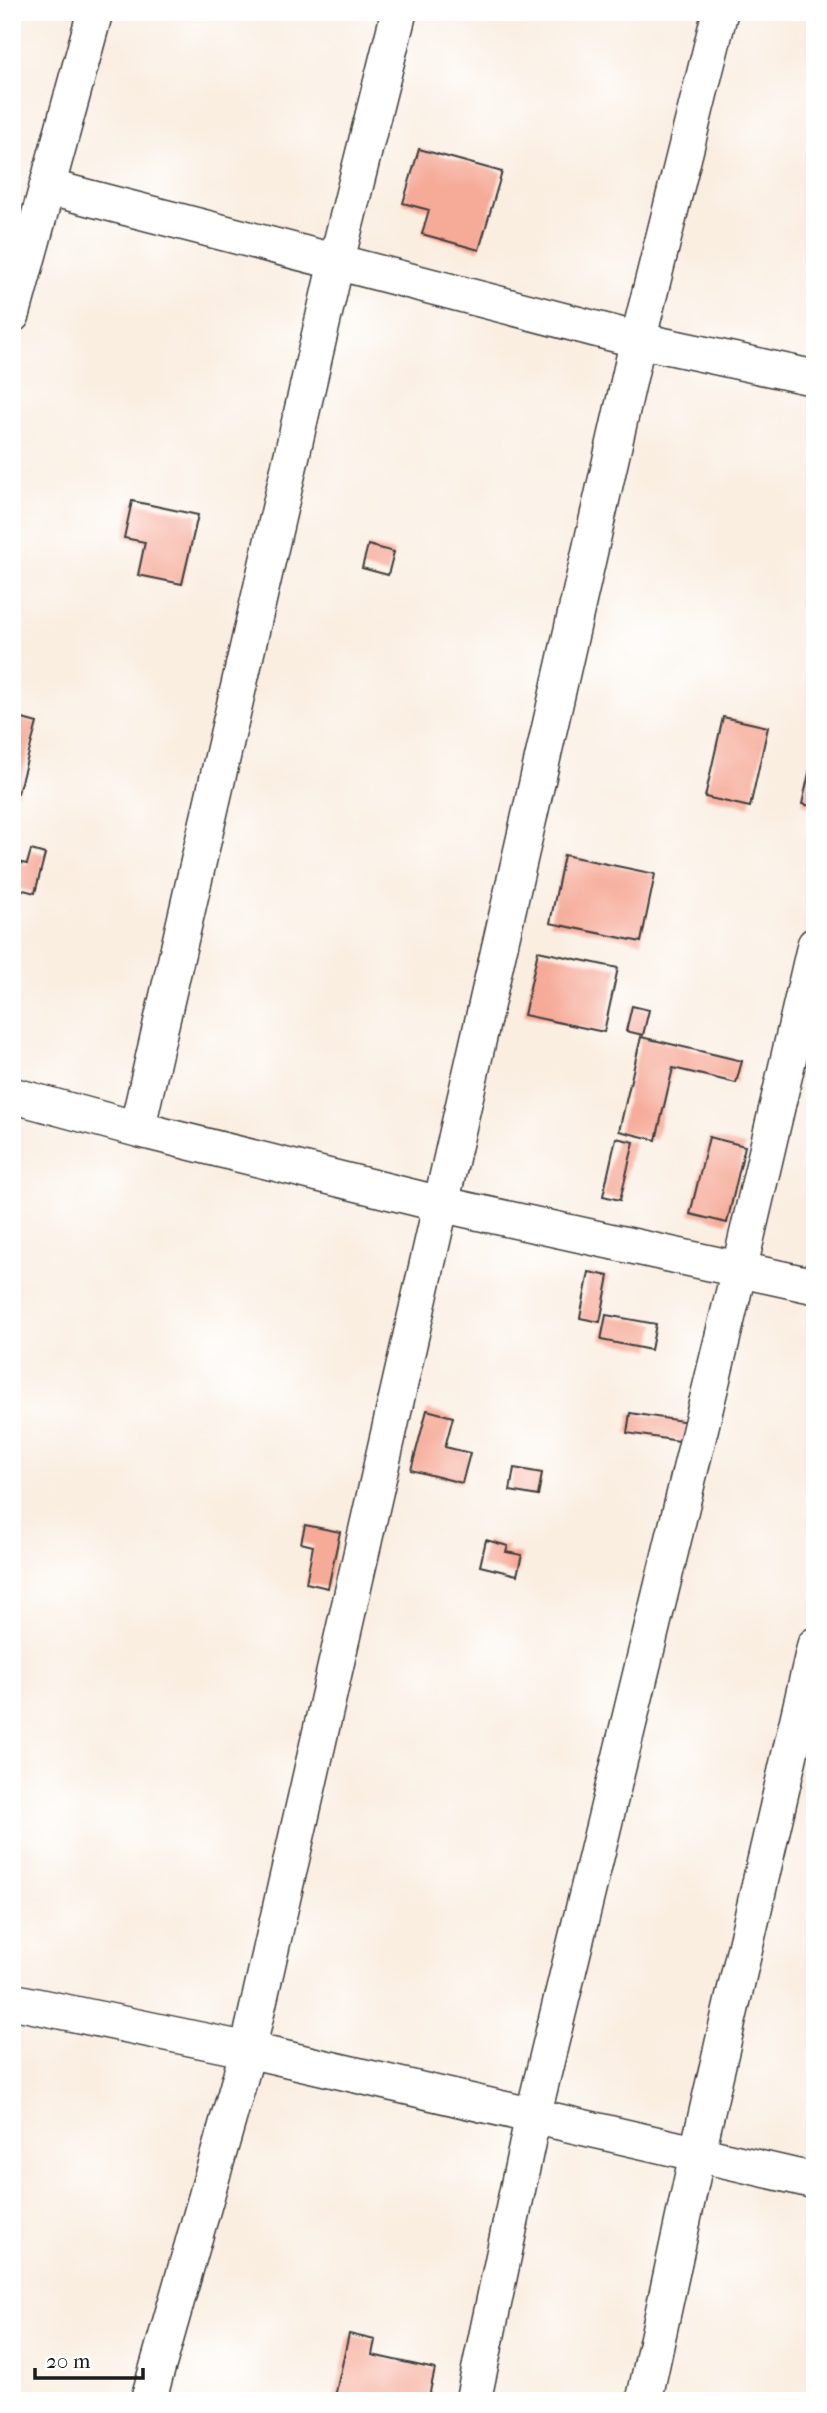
<svg xmlns="http://www.w3.org/2000/svg" width="827" height="2413" font-family="'IM FELL French Canon',serif">
  <style>
    .building { fill: #f6ab99 }
    .lines { fill: none; stroke-linecap: round; stroke-linejoin: round }
    .minor-casing { stroke: #3d3c3a; stroke-width: 38 }
    .minor { stroke: #fff; stroke-width: 35 }
  </style>
  <rect width="100%" height="100%" fill="#fff"/>
  <filter id="ink" filterUnits="userSpaceOnUse"><feTurbulence type="fractalNoise" baseFrequency=".0143" numOctaves="2"/><feDisplacementMap in="SourceGraphic" scale="14" xChannelSelector="R" yChannelSelector="G"/><feConvolveMatrix kernelMatrix="1 2 1 2 8 2 1 2 1" color-interpolation-filters="sRGB"/></filter>
  <filter id="wash" filterUnits="userSpaceOnUse"><feTurbulence type="fractalNoise" baseFrequency=".00686" numOctaves="4" result="noise"/><feDisplacementMap in="SourceGraphic" scale="28" xChannelSelector="R" yChannelSelector="G"/><feGaussianBlur stdDeviation="1.57" result="paint"/><feColorMatrix in="noise" values="0 0 0 0 0 0 0 0 0 0 0 0 0 0 0 0 0 1.4 0 .05"/><feComposite in="paint" operator="in"/></filter>
  <g filter="url(#wash)">
    <rect width="100%" height="100%" fill="#faeee1"/>
    <g id="blocks">
      <path class="building" d="M419,149L502,172L479,250L422,234L429,210L403,203Z
        M132,501L198,515L182,584L138,575L145,542L124,538Z
        M368,545L394,552L388,575L362,568Z
        M12,716L37,723L18,793L12,791Z
        M723,717L768,727L750,807L705,797Z
        M814,751H815V807L802,804Z
        M31,850L45,854L35,893L12,887V861L27,864Z
        M564,855L655,874L641,942L550,923Z
        M538,951L618,968L604,1032L524,1015Z
        M632,1006L649,1010L643,1035L626,1031Z
        M641,1037L742,1061L736,1083L673,1068L656,1140L619,1131Z
        M709,1137L745,1146L727,1223L690,1214Z
        M616,1138L634,1142L620,1200L603,1196Z
        M589,1272L609,1276L600,1322L580,1318Z
        M606,1315L656,1324L651,1350L601,1340Z
        M427,1410L453,1417L445,1447L470,1453L462,1483L411,1470Z
        M630,1413L689,1422L686,1442L627,1433Z
        M514,1468L542,1473L538,1496L510,1491Z
        M305,1525L340,1532L328,1588L306,1583L313,1546L301,1543Z
        M486,1540L508,1546L506,1552L522,1555L517,1575L480,1566Z
        M349,2334L375,2340L372,2355L435,2369L428,2401H334Z"/>
    </g>
  </g>
  <g filter="url(#ink)">
    <use href="#blocks" fill-opacity="0" stroke="#3d3c3a" stroke-width="2"/>
    <g class="lines">
      <defs>
        <path id="minor" d="M47,187L638,340L815,378
          M12,315L95,12
          M12,1095L137,1129L440,1204L815,1286
          M137,1129L336,263L399,12
          M12,2001L248,2050L815,2181
          M148,2401L248,2050L638,340L720,12
          M473,2401L533,2116L739,1270L815,945
          M644,2401L697,2155L815,1645"/>
      </defs>
      <use href="#minor" class="minor-casing"/>
      <use href="#minor" class="minor"/>
    </g>
  </g>
  <rect width="827" height="2413" fill="none" stroke="#fff" stroke-width="42"/>
  <path d="M35 2368v10h108v-10" fill="none" stroke="#1c1c1c" stroke-width="3.5"/>
  <text x="46" y="2368" font-size="21" fill="#1c1c1c" stroke="#ffffff" stroke-width="5" paint-order="stroke">20 m</text>
</svg>
